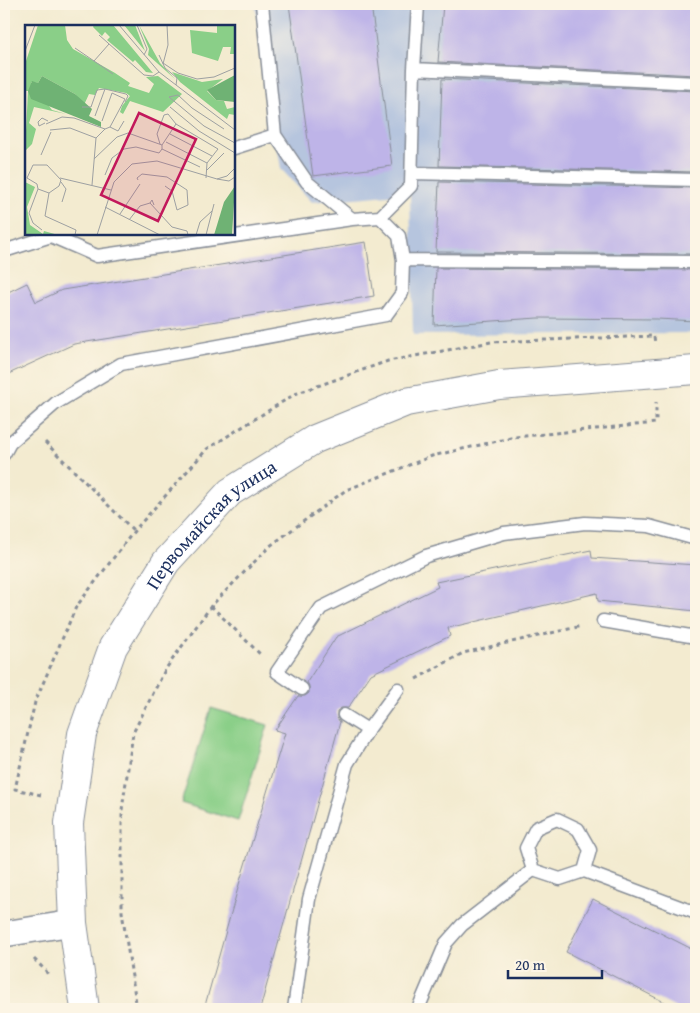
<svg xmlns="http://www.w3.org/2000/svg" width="700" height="1013" font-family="'Gentium Book Plus',serif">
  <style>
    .industrial { fill: #b6c5de }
    .green { fill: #8acf88; stroke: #527f73 }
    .building { fill: #beb4e8 }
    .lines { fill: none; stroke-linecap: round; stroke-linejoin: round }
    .service-casing { stroke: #878d97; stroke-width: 15 }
    .minor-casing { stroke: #878d97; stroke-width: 28 }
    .tertiary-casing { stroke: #878d97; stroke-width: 30 }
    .path { stroke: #878d97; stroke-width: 3; stroke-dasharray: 4 4; stroke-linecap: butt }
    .service { stroke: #fff; stroke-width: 12 }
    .minor { stroke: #fff; stroke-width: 25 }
    .tertiary { stroke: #fff; stroke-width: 28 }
    .labels { text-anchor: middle; stroke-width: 5; stroke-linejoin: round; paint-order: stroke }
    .street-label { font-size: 19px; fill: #1b2f5e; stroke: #fcf5e5 }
    .inset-road { fill: none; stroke: #9da0a2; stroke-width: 1 }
    .view { fill: #c2185b; fill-opacity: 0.15; stroke: #c2185b; stroke-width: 2.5 }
    .inset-edge { fill: none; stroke: #1b2f5e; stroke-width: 2.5 }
  </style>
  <rect width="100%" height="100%" fill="#fcf5e5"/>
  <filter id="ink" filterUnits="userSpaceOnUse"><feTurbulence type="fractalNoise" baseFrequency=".02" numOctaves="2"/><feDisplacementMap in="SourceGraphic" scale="10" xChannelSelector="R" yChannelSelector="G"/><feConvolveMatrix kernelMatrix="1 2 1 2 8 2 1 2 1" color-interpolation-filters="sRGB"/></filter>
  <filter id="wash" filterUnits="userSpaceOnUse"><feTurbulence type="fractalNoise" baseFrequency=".0096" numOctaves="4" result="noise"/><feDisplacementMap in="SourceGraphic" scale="20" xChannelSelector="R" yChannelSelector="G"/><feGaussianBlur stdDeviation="1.12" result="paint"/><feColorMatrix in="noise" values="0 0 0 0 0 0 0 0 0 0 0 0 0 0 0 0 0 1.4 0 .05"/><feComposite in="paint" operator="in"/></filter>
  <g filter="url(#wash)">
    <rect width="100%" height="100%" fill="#f3ebd0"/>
    <path class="industrial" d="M255,4H696V333L413,335L410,193L312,202L281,169Z"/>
    <path class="green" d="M211,708L268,725L238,821L181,803Z"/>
    <g id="blocks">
      <path class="building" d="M289,4H371L392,166L313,176Z
        M443,4H696V75L438,62Z
        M442,79L696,91V172L439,166Z
        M439,182L696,188V254L436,252Z
        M366,242L374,296L74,344L4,376V294L27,283L36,302L62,290Z
        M436,268L696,270V321L657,319L538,318L434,325Z
        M591,550L592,558L696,565V611L598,601L597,593L448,628L450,636L371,674L348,708H341L337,711V718L340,722L260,1009H204L240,881L285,733L275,730L298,696H305L309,693V686L307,682L336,637L438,587L436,582Z
        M593,899L696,951V1009H678L566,952Z"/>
    </g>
  </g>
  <g filter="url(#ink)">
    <use href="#blocks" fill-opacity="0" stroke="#878d97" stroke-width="1"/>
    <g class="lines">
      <defs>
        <path id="service" d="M262,4L275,135L307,182L352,219
          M414,69L696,83
          M234,148L275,135
          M412,173L696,180
          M380,217L411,186L414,69L418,4
          M4,251L51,236L97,256L352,219L380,217L399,236L403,260L402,293L386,315L121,364L56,403L10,443L4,454
          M403,260L696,262
          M603,621L696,637
          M302,689L277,672L321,608L426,556L504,533L585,523L649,526L696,539
          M368,730L398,689
          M584,871L590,850L578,829L557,819L536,828L526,848L533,870L560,879L584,871L696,913
          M294,1009L309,899L347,764L368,730L344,715
          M418,1009L446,943L462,925L533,870"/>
        <path id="minor" d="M4,934L73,923"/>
        <g id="tertiary">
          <path id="s1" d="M85,1009L73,923L69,823L82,734L113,647L166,562L230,492L315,439L406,402L499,385L696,370"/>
        </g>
      </defs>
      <use href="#service" class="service-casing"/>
      <use href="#minor" class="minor-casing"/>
      <use href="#tertiary" class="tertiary-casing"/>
      <path class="path" d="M45,442L134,531
        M211,606L261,655
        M416,679L463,653L582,626
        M41,795L15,789L35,702L76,607L134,531L207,449L295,394L388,361L491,342L654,336L655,344
        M34,959L46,971L48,975
        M137,1009L122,912V810L133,733L165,670L211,606L270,546L346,490L432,456L515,437L656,423V402"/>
      <use href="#service" class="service"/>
      <use href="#minor" class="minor"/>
      <use href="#tertiary" class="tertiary"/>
    </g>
  </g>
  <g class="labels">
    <g class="street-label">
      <text dy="7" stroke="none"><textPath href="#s1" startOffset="528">Первомайская улица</textPath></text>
    </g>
  </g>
  <g transform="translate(25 25)">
    <rect width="210" height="210" fill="#f3ebd0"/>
    <path d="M13,0H40L42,15L48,24L90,48L105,58L103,61L124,68L129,59L121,52L133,51L157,69L138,87L105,76L98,89L95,87L97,81L105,71L101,68L74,63L70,70L64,69L59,80L50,69L17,51L13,58L6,57L27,85L41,89L9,82L4,98L11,104L7,119L0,126L3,66H0V39ZM69,0H88L128,48L121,47L110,35L108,37L82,15L85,12L80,7L77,11L68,2ZM99,0H110L120,26ZM114,0L135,38L150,54L123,30L124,24ZM192,0H210V29H205L206,22H198L193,36L167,28L165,5L192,8ZM147,47L177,57L198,54L182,66L191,75L199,76L202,84L210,82V90L204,89L202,94L155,57ZM0,157L10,162L2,182L5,200L18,209L19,206L33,210L0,209Z" fill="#8acf88"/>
    <path d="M210,50V77L191,75L182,65ZM17,51L50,69L67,84L64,91L76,97V102L6,74L3,66L7,56L13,58ZM210,161L207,210H189L199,177Z" fill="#6fb274"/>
    <path class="inset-road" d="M94,0L134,47L210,105M112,0L122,24L119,30M74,10L119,50L128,51L134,47M50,23L88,49M0,26L10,0M134,30L140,43L152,53L151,60M69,36L84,19M138,38L153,48L172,54L189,52L210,43M138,39L143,20L142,0M57,82H66L72,65L80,64M145,82L174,106L210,128M70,91L80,64L101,69L103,71L100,77M77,96L87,68L100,74L85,102L80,104M20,98L14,101L13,97L17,93L23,96M21,99L37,92L49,93L80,104L71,113M85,102L93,106L99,96M199,104L167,83L153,70L144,72L179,101L210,118M25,105L45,103L71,113M145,109L187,131M141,117L182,138M135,119L132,109L139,90L143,89L151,99L193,124L182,138L181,153M137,120L151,99M16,130L26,107M69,134L92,112L103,108L137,120V124L175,142M182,145L199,128M80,150L87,133L99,124L111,122L134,128L137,124M35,153L86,165M192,154L204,156L210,152M113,155L112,153L117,149L142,152L162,165L163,180L152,185L147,166L140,161M36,157L41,164L37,177M67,160L71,113M13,164L4,188L8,198L17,205M24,168L13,164L12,159L2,153L8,140H22L36,155L34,161L24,168L20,191L51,205L50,210M129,180L127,175L125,178L147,202L162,206L163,210M80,182L135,210M95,189L115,159M104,195L115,181L125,178M72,210L89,157L107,139L132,136L192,154L202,151L210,143M171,210L175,197L187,186M181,210L189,179"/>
    <path class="view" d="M114,88L171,114L133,196L76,170Z"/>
    <rect width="210" height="210" class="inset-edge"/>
  </g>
  <rect width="700" height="1013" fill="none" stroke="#fcf5e5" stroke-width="20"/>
  <path d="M508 970v8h94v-8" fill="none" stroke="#1b2f5e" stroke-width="2.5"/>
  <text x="515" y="970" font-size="15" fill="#1b2f5e" stroke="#fcf5e5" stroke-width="4" paint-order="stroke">20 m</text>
</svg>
